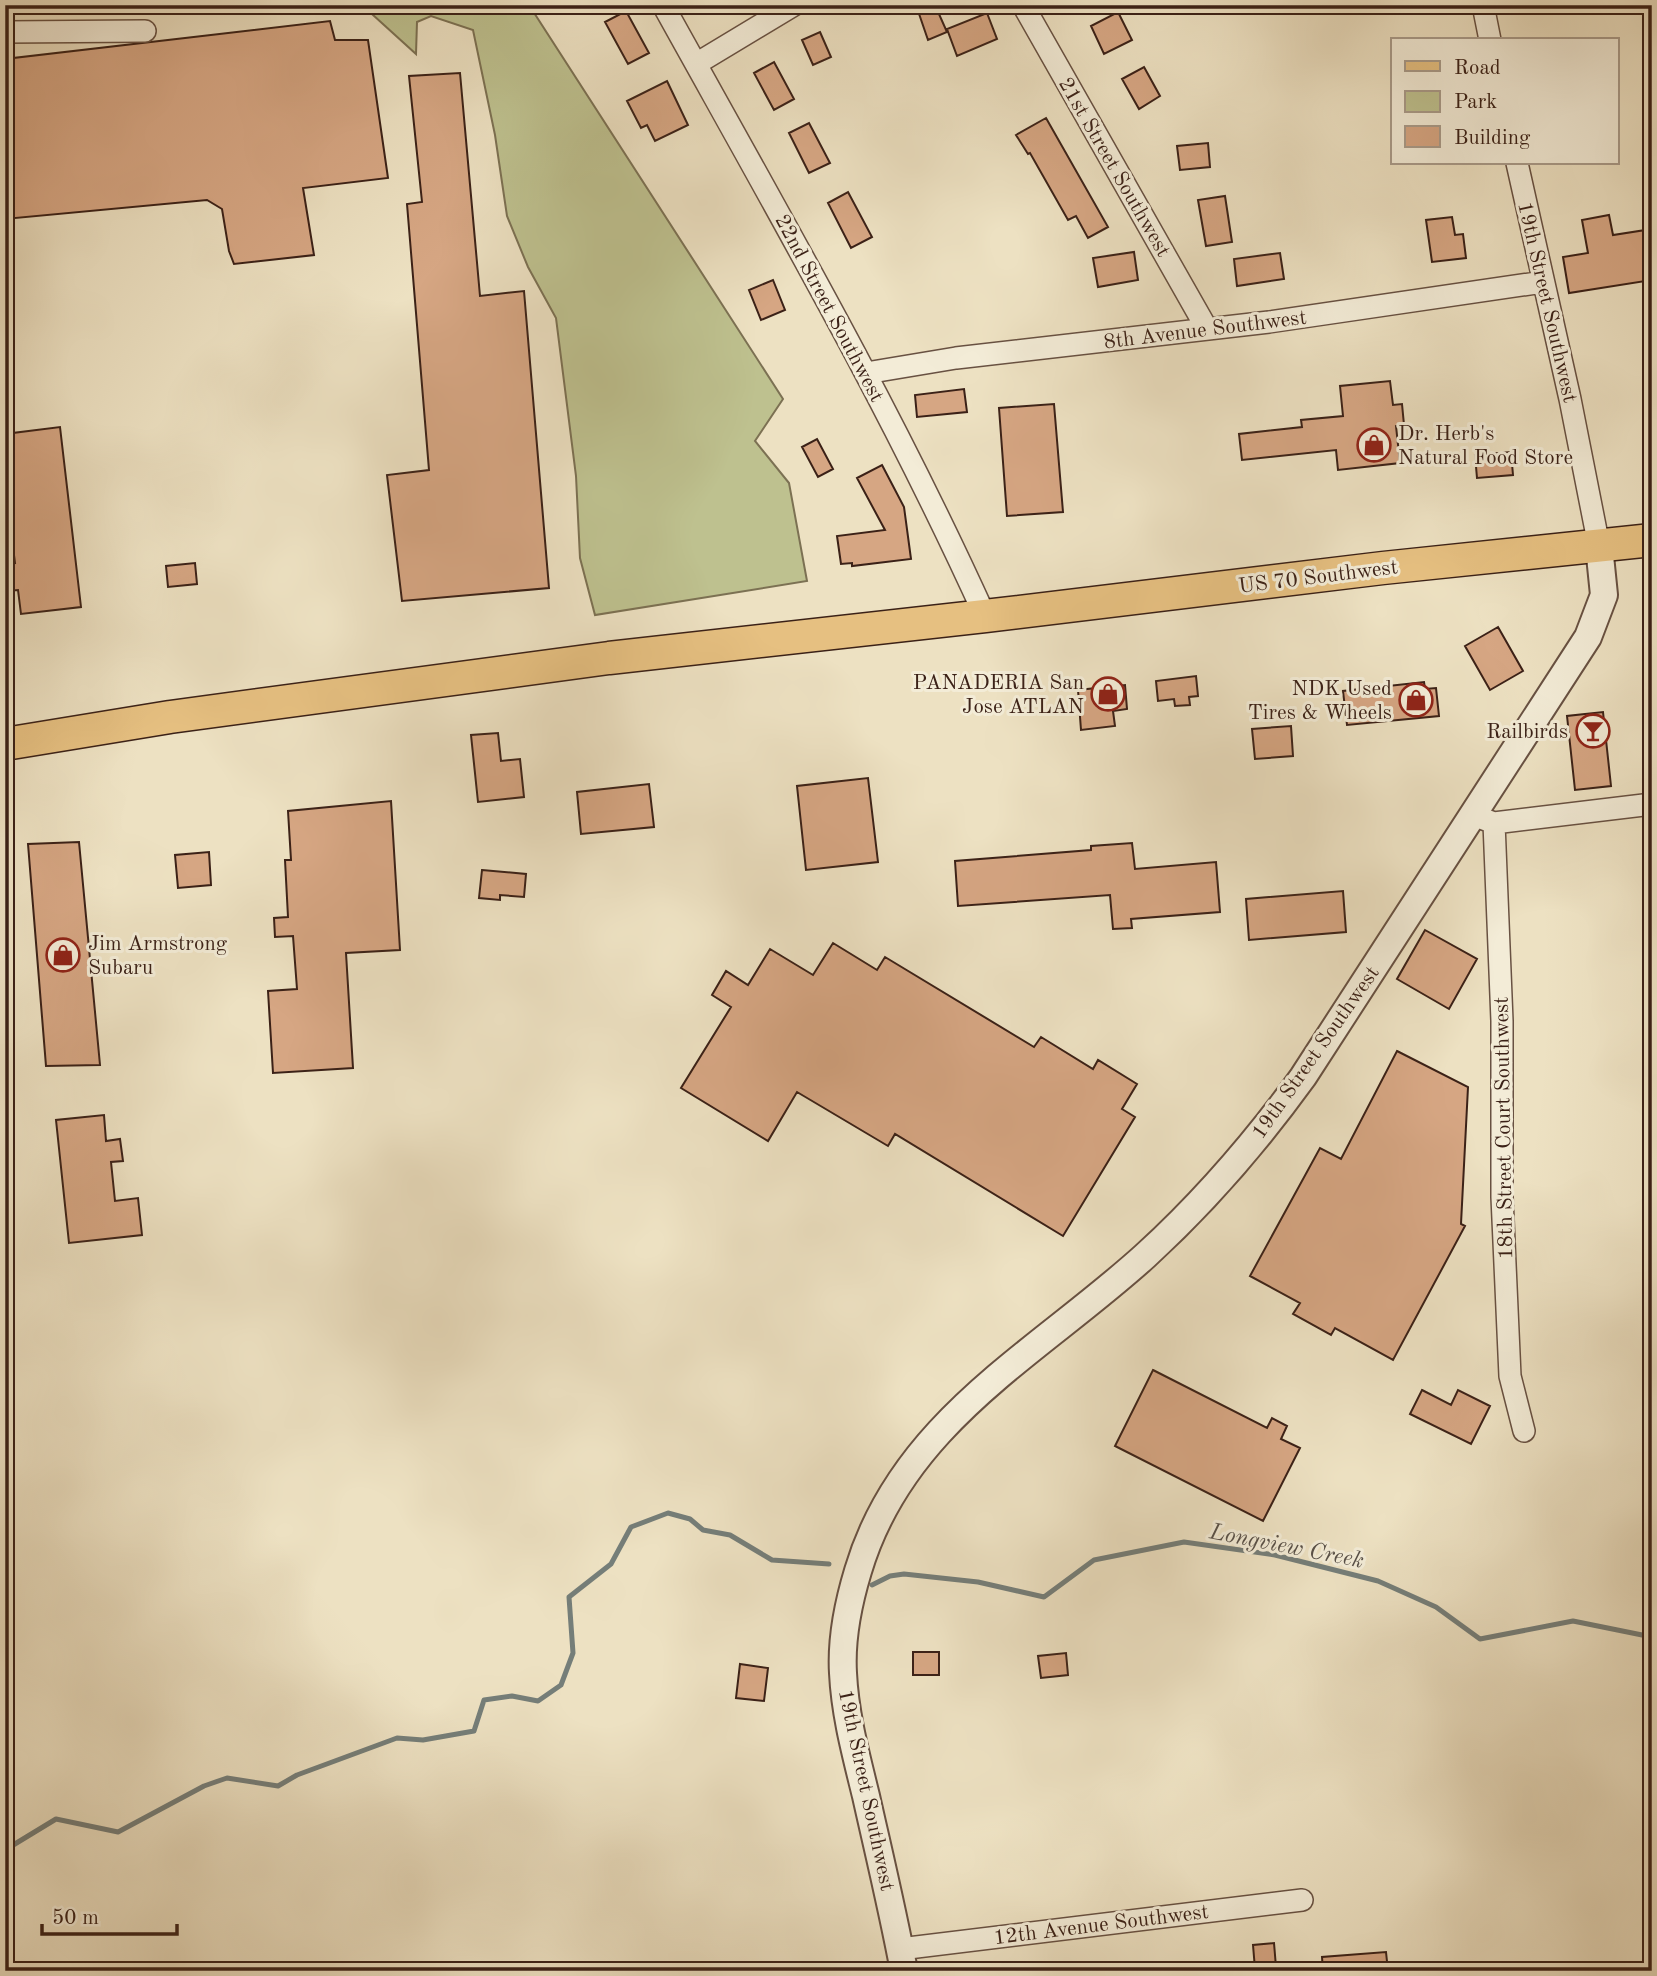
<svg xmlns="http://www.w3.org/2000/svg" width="1657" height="1976" font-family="'Old Standard TT',serif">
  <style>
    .green { fill: #bec18f; stroke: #7c7153; stroke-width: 2 }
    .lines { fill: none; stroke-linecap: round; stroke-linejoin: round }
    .stream { stroke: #757e79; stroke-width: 5 }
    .building { fill: #d6a683; stroke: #3b2117; stroke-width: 2 }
    .minor-casing { stroke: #685142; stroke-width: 24 }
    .tertiary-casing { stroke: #685142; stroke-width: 30 }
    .primary-casing { stroke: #3b2117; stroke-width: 35 }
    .minor { stroke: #f3ecd7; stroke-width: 21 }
    .tertiary { stroke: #f3ecd7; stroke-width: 26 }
    .primary { stroke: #e6c081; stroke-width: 32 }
    .labels { text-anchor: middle; stroke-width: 6; stroke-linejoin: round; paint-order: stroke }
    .street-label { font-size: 21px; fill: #3b2117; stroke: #f3ecd7 }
    .poi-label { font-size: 21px; fill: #3b2117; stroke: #f3ecd7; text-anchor: end }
    .water-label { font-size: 23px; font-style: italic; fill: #585048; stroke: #f3ecd7 }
  </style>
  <rect width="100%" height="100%" fill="#ede1c2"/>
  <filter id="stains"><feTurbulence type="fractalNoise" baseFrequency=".00286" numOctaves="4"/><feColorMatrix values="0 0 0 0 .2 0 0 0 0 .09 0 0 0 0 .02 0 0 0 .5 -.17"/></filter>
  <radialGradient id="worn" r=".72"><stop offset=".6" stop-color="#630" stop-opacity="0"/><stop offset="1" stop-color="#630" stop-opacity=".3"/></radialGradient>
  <path class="green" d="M113,5H202L114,13Z
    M362,5H529L783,399L755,441L789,483L807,581L595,615L580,558L576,476L556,318L528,267L507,216L495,135L473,30L431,16L417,22L416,54Z"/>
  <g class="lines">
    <path class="stream" d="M872,1585L890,1576L904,1574L978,1582L1044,1597L1094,1560L1184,1542L1275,1555L1378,1581L1436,1607L1480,1639L1573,1621L1652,1637
      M5,1850L56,1819L118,1832L204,1786L227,1778L278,1786L297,1775L397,1738L423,1740L474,1731L484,1700L512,1696L538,1701L561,1685L573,1653L569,1597L611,1564L631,1527L668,1513L690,1519L703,1530L730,1535L772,1560L829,1564"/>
  </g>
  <path class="building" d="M916,5H935L947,32L928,40Z
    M626,11L649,53L628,64L605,22Z
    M1118,12L1132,40L1104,54L1091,26Z
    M987,13L997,39L957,56L947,29Z
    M330,21L335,40H368L388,178L303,188L314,255L234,264L229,251L222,209L207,200L5,219V59Z
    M820,32L831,57L813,65L802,40Z
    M774,62L794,99L774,110L754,73Z
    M1144,67L1160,96L1139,109L1122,79Z
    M460,73L480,296L524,291L549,588L402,601L387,475L429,470L407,204L422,202L409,76Z
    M667,81L688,125L655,141L647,125L641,128L627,101Z
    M1046,118L1108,227L1088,238L1076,216L1068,220L1030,153L1028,154L1016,135Z
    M809,123L830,163L809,173L789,133Z
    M1208,143L1210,167L1180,170L1177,146Z
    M848,192L872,237L851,248L828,203Z
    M1225,196L1232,242L1206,246L1198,200Z
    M1609,215L1613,235L1652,229V280L1569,293L1563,257L1588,253L1582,220Z
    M1452,217L1455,235L1463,234L1466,258L1432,262L1426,220Z
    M1134,252L1138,280L1098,287L1093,258Z
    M1280,253L1284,279L1237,286L1234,259Z
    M773,280L785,310L761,320L749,290Z
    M1390,381L1393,405L1402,404L1404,425L1396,426L1400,463L1338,470L1336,450L1242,460L1239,434L1302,427L1301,420L1343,416L1340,386Z
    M964,389L967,412L917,417L915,395Z
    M1054,404L1063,512L1007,516L999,408Z
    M60,427L81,607L21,614L18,590L5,591V564L15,563L5,482V434Z
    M817,439L833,469L818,477L802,447Z
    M1511,452L1513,475L1477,478L1475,455Z
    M882,465L904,507L911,559L852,566V563L841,564L837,536L885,530L857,478Z
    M195,563L197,584L168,587L166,566Z
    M1498,627L1523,671L1490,690L1465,646Z
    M1196,676L1198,696L1189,697L1190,705L1175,706L1174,699L1158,701L1156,681Z
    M1424,682L1425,689L1436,688L1439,716L1347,725L1343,691Z
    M1125,685L1127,709L1113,711L1115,726L1081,730L1078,690Z
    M1603,712L1611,786L1575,790L1567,716Z
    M1291,726L1293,756L1255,759L1252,729Z
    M498,733L501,761L520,759L524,797L478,802L471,735Z
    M868,778L878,862L806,870L797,786Z
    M649,784L654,827L581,834L577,792Z
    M391,801L400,950L346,953L353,1068L273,1073L268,991L297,989L293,936L275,937L274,918L288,917L285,860H291L288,811Z
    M79,842L100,1065L46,1066L28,844Z
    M1132,843L1135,869L1216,862L1220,912L1131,919L1132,928L1113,929L1110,895L958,906L955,861L1091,850V846Z
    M209,852L211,885L178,888L175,855Z
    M482,870L526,874L524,897L500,895V900L479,898Z
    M1343,891L1346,932L1249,940L1246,899Z
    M1425,930L1477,959L1449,1009L1397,979Z
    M833,943L877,970L885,957L1034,1047L1041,1037L1093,1069L1098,1060L1137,1084L1122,1109L1135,1117L1063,1236L895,1134L888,1146L797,1092L768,1141L681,1088L731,1007L712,995L726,971L748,985L770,949L813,975Z
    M1397,1051L1468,1087L1461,1224L1465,1226L1393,1360L1335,1328L1331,1335L1293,1314L1300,1303L1250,1276L1320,1148L1341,1159Z
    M104,1115L106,1141L120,1139L123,1161L111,1162L115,1201L138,1198L142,1235L69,1243L56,1120Z
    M1153,1370L1267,1428L1272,1418L1287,1426L1281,1439L1300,1448L1263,1521L1115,1446Z
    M1422,1390L1451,1405L1458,1390L1490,1406L1471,1444L1410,1414Z
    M913,1652H939V1675H913Z
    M1066,1653L1068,1675L1041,1678L1038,1656Z
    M740,1664L768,1668L764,1701L736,1698Z
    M1274,1943L1276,1967L1255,1969L1253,1945Z
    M1386,1952L1388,1971H1323L1322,1957Z"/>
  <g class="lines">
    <defs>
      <path id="minor" d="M663,5C775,207 890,406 985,616
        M1023,5L1207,329
        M1483,5L1490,40
        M5,32L145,31
        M696,64L794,5
        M1517,163L1570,399L1599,546
        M866,373L956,358L1269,322L1543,282
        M1481,818L1494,823L1652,804
        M1494,823L1502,1021V1197L1510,1376L1524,1431
        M900,1949L1302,1900"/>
      <path id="tertiary" d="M904,1971C893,1912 879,1854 866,1796C856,1755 845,1715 843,1673C841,1639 848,1604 858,1571C902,1422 1037,1354 1145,1256C1204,1202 1256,1142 1303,1077L1588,637L1604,595L1599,546"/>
      <path id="primary" d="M5,744L170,717L609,658L985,616L1383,568L1652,540"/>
    </defs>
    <use href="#minor" class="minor-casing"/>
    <use href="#tertiary" class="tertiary-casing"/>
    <use href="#primary" class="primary-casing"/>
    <use href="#minor" class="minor"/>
    <use href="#tertiary" class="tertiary"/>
    <use href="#primary" class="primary"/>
  </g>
  <defs>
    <symbol id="shop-ring" viewBox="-11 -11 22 22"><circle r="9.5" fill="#f3ecd7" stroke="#8f2418" stroke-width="1.5"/><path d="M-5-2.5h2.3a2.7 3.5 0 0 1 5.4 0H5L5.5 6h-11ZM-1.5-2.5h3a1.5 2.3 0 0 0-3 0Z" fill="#8f2418"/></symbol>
    <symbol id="bar-ring" viewBox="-11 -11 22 22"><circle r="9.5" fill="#f3ecd7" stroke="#8f2418" stroke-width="1.5"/><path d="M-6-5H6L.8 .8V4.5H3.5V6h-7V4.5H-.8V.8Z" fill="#8f2418"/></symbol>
  </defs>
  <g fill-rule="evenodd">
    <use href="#shop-ring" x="1355" y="426" width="38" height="38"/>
    <use href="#shop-ring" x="1089" y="675" width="38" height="38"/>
    <use href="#shop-ring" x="1397" y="681" width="38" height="38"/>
    <use href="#bar-ring" x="1574" y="712" width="38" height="38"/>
    <use href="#shop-ring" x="44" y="936" width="38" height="38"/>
  </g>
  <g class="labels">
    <g class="street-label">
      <text transform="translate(1115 167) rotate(60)" y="7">21st Street Southwest</text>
      <text transform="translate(1548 302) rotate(77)" y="7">19th Street Southwest</text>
      <text transform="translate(830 308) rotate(62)" y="7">22nd Street Southwest</text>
      <text transform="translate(1205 329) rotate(-7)" y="7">8th Avenue Southwest</text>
      <text transform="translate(1318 576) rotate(-7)" y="7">US 70 Southwest</text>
      <text transform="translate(1315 1052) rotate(-55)" y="7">19th Street Southwest</text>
      <text transform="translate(1503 1128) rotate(-91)" y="7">18th Street Court Southwest</text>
      <text transform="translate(867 1790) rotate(78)" y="7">19th Street Southwest</text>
      <text transform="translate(1101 1924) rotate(-7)" y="7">12th Avenue Southwest</text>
    </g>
    <g class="poi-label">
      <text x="1398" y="440" text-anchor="start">Dr. Herb's<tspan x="1398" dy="24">Natural Food Store</tspan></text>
      <text x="1084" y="689">PANADERIA San<tspan x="1084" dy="24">Jose ATLAN</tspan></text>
      <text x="1392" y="695">NDK Used<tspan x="1392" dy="24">Tires &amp; Wheels</tspan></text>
      <text x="1568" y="738">Railbirds</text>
      <text x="88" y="950" text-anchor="start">Jim Armstrong<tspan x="88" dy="24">Subaru</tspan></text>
    </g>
    <g class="water-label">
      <text transform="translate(1287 1545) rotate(11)" y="8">Longview Creek</text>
    </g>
  </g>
  <rect width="1657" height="1976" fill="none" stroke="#ede1c2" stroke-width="28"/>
  <rect x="7" y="7" width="1643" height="1962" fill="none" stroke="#3b2117" stroke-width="3.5"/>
  <rect x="14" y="14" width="1629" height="1948" fill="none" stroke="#3b2117" stroke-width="2"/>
  <rect x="1391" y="38" width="228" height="126" fill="#f3ecd7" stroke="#a99b8a" stroke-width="2"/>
  <rect x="1405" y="61" width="35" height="10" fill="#e6c081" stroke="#a99b8a" stroke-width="2"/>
  <text x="1454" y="74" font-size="21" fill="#3b2117">Road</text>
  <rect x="1405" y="91" width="35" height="21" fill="#bec18f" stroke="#a99b8a" stroke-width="2"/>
  <text x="1454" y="108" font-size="21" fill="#3b2117">Park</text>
  <rect x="1405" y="126" width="35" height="21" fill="#d6a683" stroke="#a99b8a" stroke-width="2"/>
  <text x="1454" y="144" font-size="21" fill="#3b2117">Building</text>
  <path d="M42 1924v10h135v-10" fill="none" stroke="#3b2117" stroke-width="3.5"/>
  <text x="52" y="1924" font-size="21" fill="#3b2117" stroke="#f3ecd7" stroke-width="5" paint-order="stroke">50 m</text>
  <rect width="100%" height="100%" filter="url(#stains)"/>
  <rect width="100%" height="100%" fill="url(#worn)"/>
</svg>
